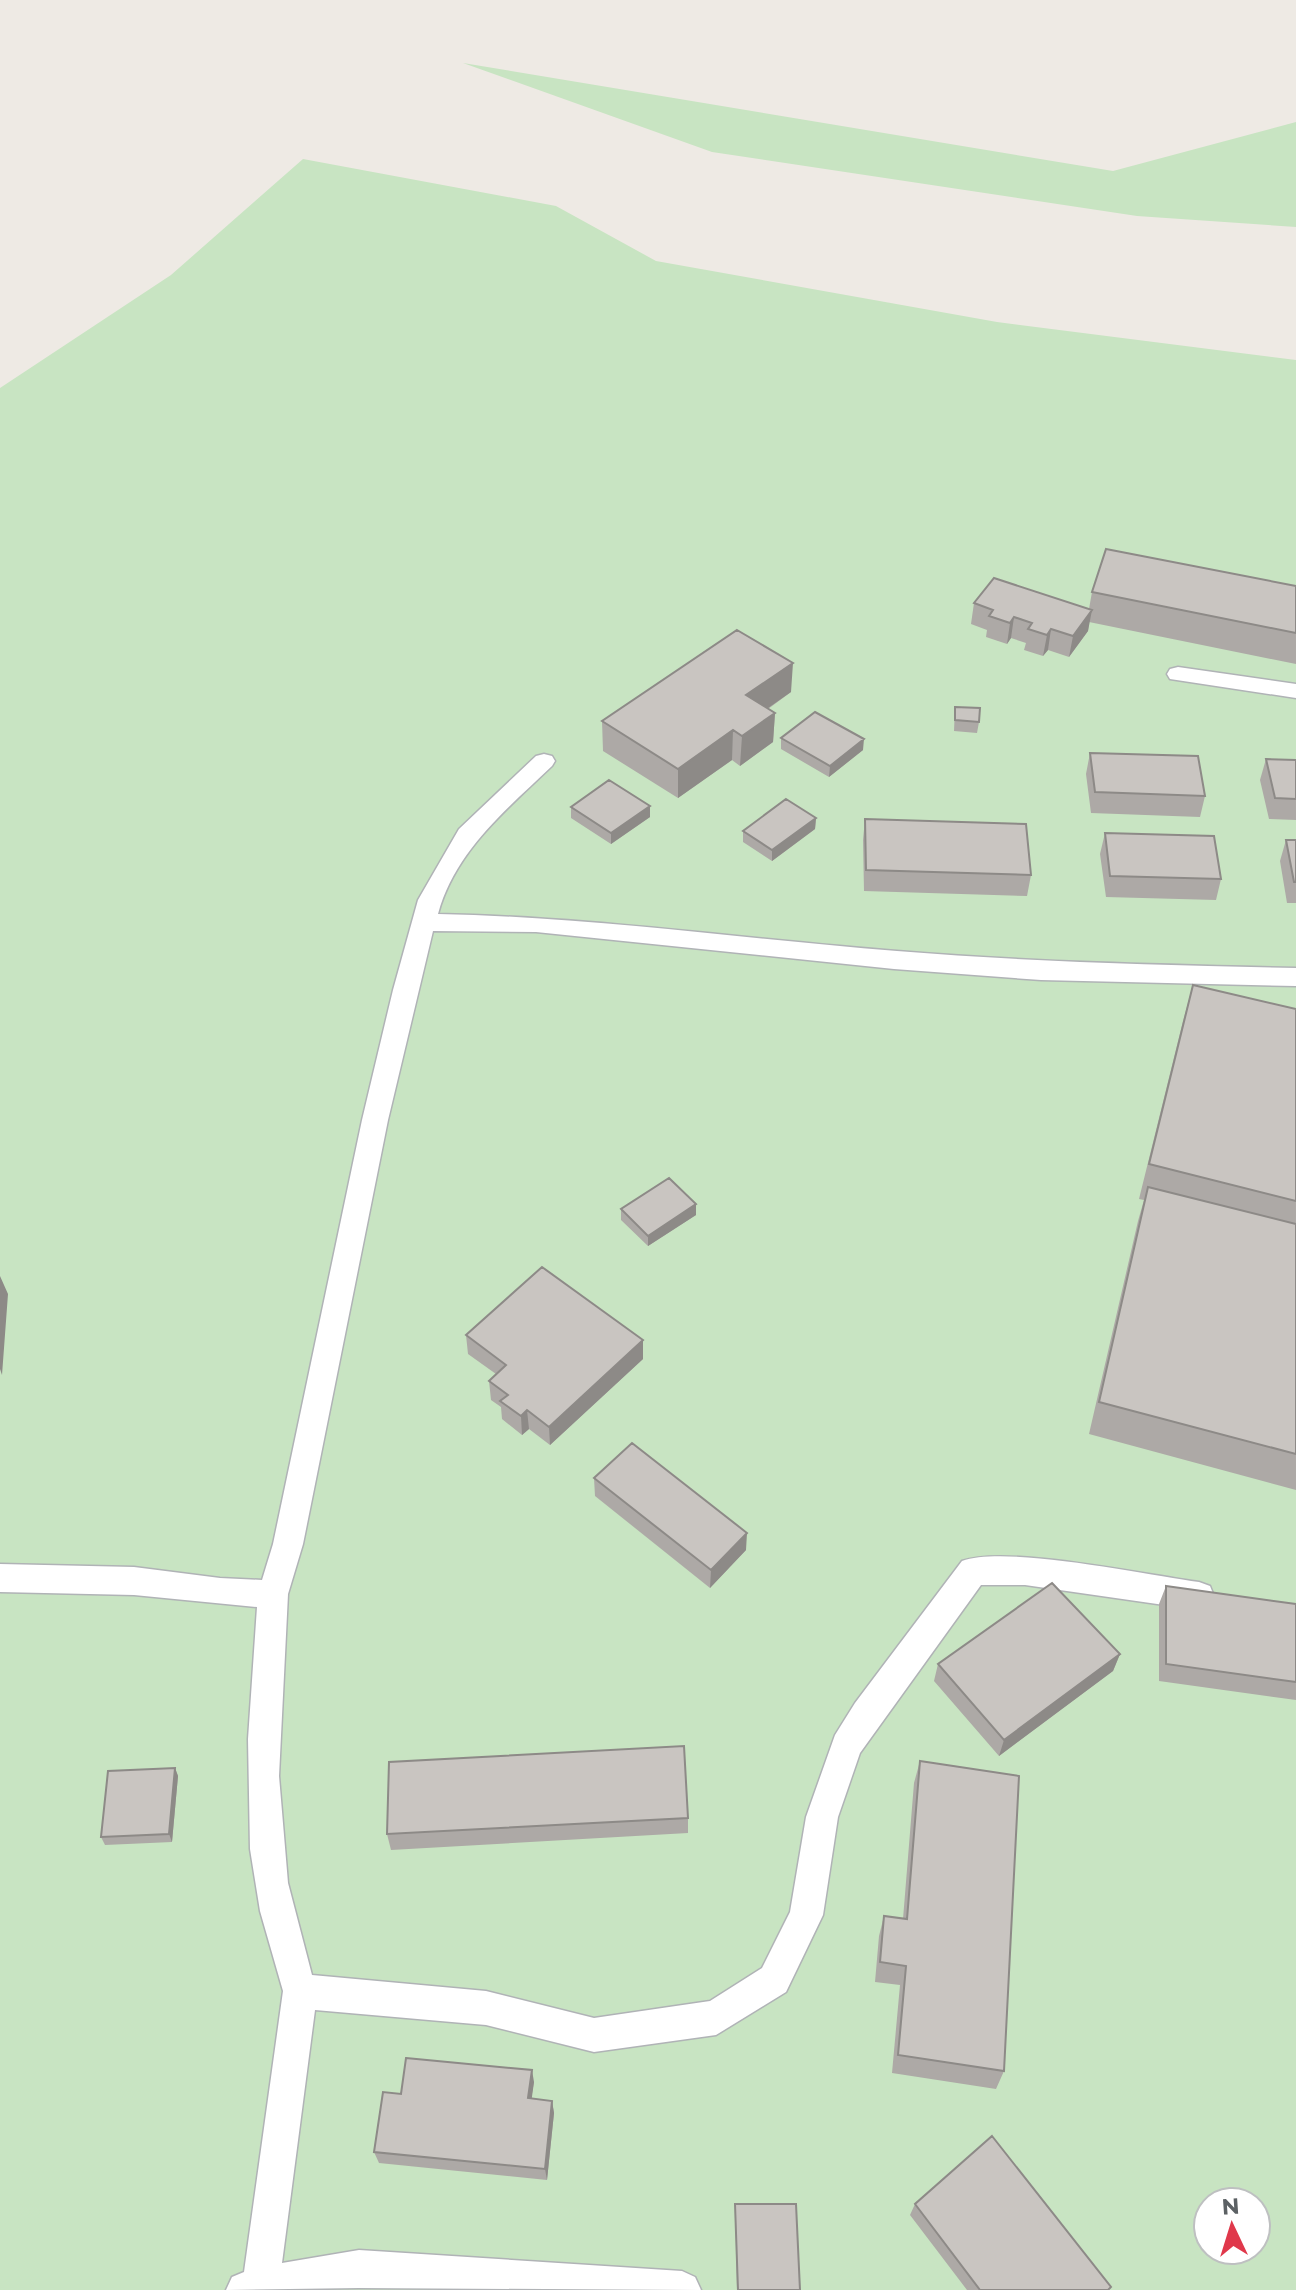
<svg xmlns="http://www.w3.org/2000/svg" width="1296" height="2290" font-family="Montserrat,sans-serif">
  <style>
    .green { fill: #c8e4c2; fill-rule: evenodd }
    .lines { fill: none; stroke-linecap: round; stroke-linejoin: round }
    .lane-casing { stroke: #b0b3b6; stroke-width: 3 }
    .lane { fill: #fff; fill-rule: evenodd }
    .wall { fill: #ada9a6 }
    .shaded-wall { fill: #8d8a87 }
    .building { fill: #c9c5c1; stroke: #8d8a87; stroke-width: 2 }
  </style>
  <rect width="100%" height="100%" fill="#eeeae4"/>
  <path class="green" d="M463,63L1113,171L1296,122V227L1137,216L712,152Z
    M303,159L556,206L656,261L997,322L1296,360V2290H0V388L171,275ZM1208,2202H1256V2250H1208Z"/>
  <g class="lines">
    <defs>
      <path id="lane" d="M1178,667L1296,684V698L1170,679L1167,674L1170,669Z
        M544,754L552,756L555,761L552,766C507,809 455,851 438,914C592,917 744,939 897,951C1030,962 1163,965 1296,968V986L1041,980L894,969L536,932L433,931L388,1120L303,1544L288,1594L279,1776L288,1883L312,1975L486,1991L594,2018L710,2001L762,1968L790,1912L806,1817L835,1735L855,1703L962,1561C1007,1545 1146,1575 1199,1582L1210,1586L1214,1596L1210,1606L1199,1610L1025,1585H981L860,1753L838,1817L823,1915L786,1992L716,2035L594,2052L486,2025L315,2010L282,2263L359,2250L682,2271L695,2277L701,2290L359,2288L226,2290L232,2277L244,2272L283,1991L260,1911L250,1849L248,1739L257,1607L134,1595L0,1592V1564L134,1567L220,1578L262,1580L273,1544L362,1120L393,990L418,900L459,829L536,756Z"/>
    </defs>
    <use href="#lane" class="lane-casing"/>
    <use href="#lane" class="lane"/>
  </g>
  <path class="wall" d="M1296,586V664L1089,622L1088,631L1069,657L1048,650L1043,656L1024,650L1026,643L1011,638L1007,644L986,637L987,630L971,624L974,603L1089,609L1092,592Z
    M791,692L768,709L775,713L773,742L740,766L732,760L678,798L603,751L602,721Z
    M955,707L979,722L977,733L954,731Z
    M781,738L863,750L829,777L781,749Z
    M1090,753L1205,796L1200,817L1091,813L1086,774Z
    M1266,759L1296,760V820L1269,819L1260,780Z
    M571,807L650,817L611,844L571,818Z
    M816,818L815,829L772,861L743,842V831Z
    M865,819L1031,875L1027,896L864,891L863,840Z
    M1105,833L1221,879L1216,900L1106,897L1100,854Z
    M1286,840H1296V903H1287L1280,861Z
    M1193,985L1296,1009V1490L1089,1434L1138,1221L1144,1200L1139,1199L1183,1021Z
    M696,1204V1215L648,1246L621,1220V1209Z
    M466,1335L643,1340V1359L550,1445L529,1429L522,1435L502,1419L501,1407L491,1400L489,1381L496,1374L468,1354Z
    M594,1478L746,1550L710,1588L595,1496Z
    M1166,1586L1296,1604V1700L1159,1681V1604Z
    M1120,1654L1113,1671L999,1756L934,1681L938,1664Z
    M920,1761L1004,2071L996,2089L892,2073L900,1985L875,1982L879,1936L884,1916L903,1919L914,1783Z
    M175,1768L178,1776L172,1842L105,1845L101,1837Z
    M688,1818V1833L391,1850L387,1834Z
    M534,2082L531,2099L552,2101L554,2113L547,2180L379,2163L374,2152L401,2094Z
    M735,2204L800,2290H737Z
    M915,2204L1109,2290H967L910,2215Z"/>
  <path class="shaded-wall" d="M1092,610L1088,631L1069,657L1073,636Z
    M1014,617L1011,638L1007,644L1010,623Z
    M1051,629L1048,650L1043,656L1047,635Z
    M793,663L791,692L744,725L746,695Z
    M775,713L773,742L740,766L742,736Z
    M733,730L732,760L678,798V769Z
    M864,739L863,750L829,777L830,766Z
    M650,806V817L611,844V833Z
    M816,818L815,829L772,861V850Z
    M696,1204V1215L648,1246V1236Z
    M0,1276L8,1294L2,1375L0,1369Z
    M643,1340V1359L550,1445L549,1427Z
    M527,1410L529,1429L522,1435L521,1416Z
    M747,1533L746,1550L710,1588L711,1570Z
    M1120,1654L1113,1671L999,1756L1004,1740Z
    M175,1768L178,1776L172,1842L169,1834Z
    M532,2070L534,2082L530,2111L528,2098Z
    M552,2101L554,2113L547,2180L545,2169Z"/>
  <path class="building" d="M1106,549L1296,586V633L1092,592Z
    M994,578L1092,610L1073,636L1051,629L1047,635L1028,629L1032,623L1014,617L1010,623L989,616L993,610L974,603Z
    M737,630L793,663L746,695L775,713L742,736L733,730L678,769L602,721Z
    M955,707L980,708L979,722L955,720Z
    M815,712L864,739L830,766L781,738Z
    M1090,753L1198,756L1205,796L1095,792Z
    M1266,759L1296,760V799L1275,798Z
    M609,780L650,806L611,833L571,807Z
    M786,799L816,818L772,850L743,831Z
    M865,819L1026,824L1031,875L866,870Z
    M1105,833L1214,836L1221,879L1110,876Z
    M1286,840H1296V882H1294Z
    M1193,985L1296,1009V1201L1149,1164Z
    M669,1178L696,1204L648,1236L621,1209Z
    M1148,1187L1296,1224V1454L1099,1402Z
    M542,1267L643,1340L549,1427L527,1410L521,1416L500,1401L508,1395L489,1381L506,1365L466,1335Z
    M632,1443L747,1533L711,1570L594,1478Z
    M1052,1583L1120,1654L1004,1740L938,1664Z
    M1166,1586L1296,1604V1682L1166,1664Z
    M684,1746L688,1818L387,1834L389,1762Z
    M920,1761L1019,1776L1004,2071L898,2055L906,1966L880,1962L884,1916L907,1919Z
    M175,1768L169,1834L101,1837L108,1771Z
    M406,2058L532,2070L528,2098L552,2101L545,2169L374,2152L383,2092L401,2094Z
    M992,2136L1111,2287L1108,2290H980L915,2204Z
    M735,2204H796L800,2290H738Z"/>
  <g transform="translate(1232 2226) rotate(356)"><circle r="38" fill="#ffffff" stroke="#bec0c1" stroke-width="2"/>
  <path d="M0-6L14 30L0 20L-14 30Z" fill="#e0384b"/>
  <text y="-12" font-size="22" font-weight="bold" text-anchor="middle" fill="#5c6164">N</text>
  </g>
</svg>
